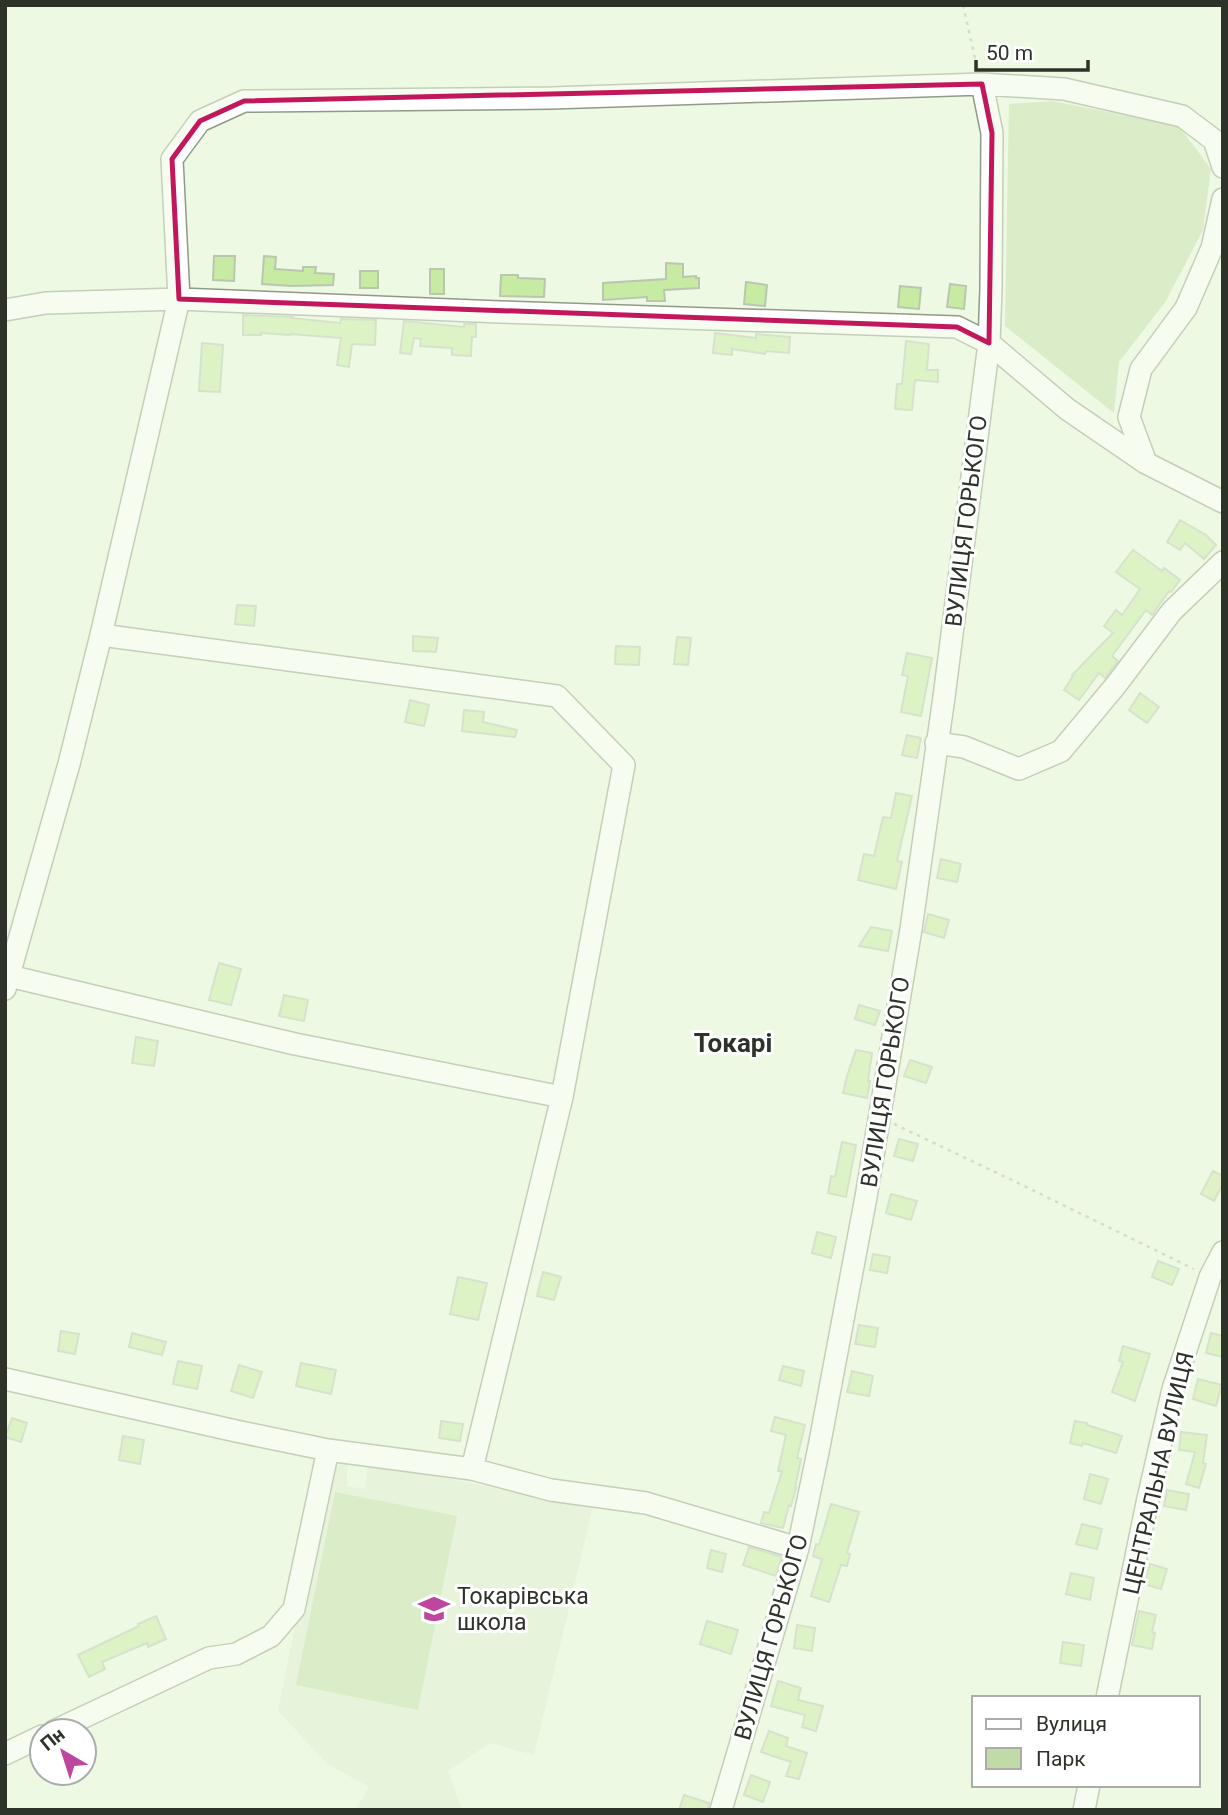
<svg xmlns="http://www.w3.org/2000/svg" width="1228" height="1815" font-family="Roboto,sans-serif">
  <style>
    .built { fill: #deecd0 }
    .green { fill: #c0dba6 }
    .building { fill: #c7eba2; stroke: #bbc6b1; stroke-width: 2 }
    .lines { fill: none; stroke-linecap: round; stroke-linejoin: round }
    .minor-casing { stroke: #909b87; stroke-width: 24 }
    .path { stroke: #b4bdab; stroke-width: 2.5; stroke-dasharray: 3.5 5; stroke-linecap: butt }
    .minor { stroke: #fff; stroke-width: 21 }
    .marked { fill: none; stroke: #c2185b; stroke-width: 5; stroke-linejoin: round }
    .labels { text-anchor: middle; stroke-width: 6; stroke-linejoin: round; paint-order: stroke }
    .street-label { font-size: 23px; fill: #2e332a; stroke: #fff }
    .poi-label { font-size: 23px; fill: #2e332a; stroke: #fff; text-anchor: start }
    .quarter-label { font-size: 26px; font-weight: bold; fill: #2e332a; stroke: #fff }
  </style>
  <rect width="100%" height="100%" fill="#eef9e3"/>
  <path class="built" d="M347,1459V1486L365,1489L368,1463L593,1507L534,1755L490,1743L448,1771L462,1810H355L369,1787L327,1764L278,1711L325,1476Z"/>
  <path class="green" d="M1052,101L1179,126L1211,169L1203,230L1166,301L1119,362L1114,413L1005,326L1009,104Z
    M335,1492L457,1516L418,1710L296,1685Z"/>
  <path class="building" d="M214,256H235L234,281L213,280Z
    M264,256L276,257L275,269L303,271V267H316L315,273L334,274L333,285L291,286L262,284Z
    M666,263L683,264V277L696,276V278H699V288L664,290L665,301H647V297L603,300V283L666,279Z
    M430,269H444V294H430Z
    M360,271H378V288H360Z
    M501,275H518V278L545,279L544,297L500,296Z
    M746,282L767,285L765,306L744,304Z
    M950,284L966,286L964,309L947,307Z
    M900,286L921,288L919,309L898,307Z
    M243,315L292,317L291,318L340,323L341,319L376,320L375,345L352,344L349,367L337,365L341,338L290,334V335L261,333V335H243Z
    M404,321L464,327V324H476V337H472L471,356L452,355V348L420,346L421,339L414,338L411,354L400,353Z
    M715,333L756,338V334L790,337L789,353L766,351L765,354L732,349V355L713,353Z
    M906,341L929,344L927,370H938V382L915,380L912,410L895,409L897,384H902Z
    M202,343L223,345L220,392L199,391Z
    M1180,520L1206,535L1216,545L1204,559L1185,543L1180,550L1167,542Z
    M1133,550L1162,571L1164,568L1180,580L1171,592L1169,591L1152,615L1146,610L1112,656L1118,661L1105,678L1099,673L1079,700L1064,690L1073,676L1072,675L1113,633L1104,626L1116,610L1122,615L1140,589L1116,572Z
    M237,605L256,606L254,626L235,624Z
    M413,636L438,638L436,652L413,651Z
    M677,637L691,638L688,665L674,664Z
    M616,646L640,647L639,665L615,664Z
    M907,653L932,658L921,716L901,712L908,676L902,675Z
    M1140,693L1159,707L1147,723L1129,710Z
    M410,700L429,705L424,726L405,722Z
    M464,710L484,712L483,722L517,730L515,737L462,731Z
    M907,735L921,738L917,758L902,755Z
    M896,793L912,796L897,861L902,862L896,889L858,880L864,854L874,856L883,817L891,818Z
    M941,859L961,864L957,882L937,878Z
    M928,914L949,920L944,938L924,932Z
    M871,927L892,931L888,951L859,946Z
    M219,963L241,969L231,1005L209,1000Z
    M284,995L308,1000L304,1021L279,1016Z
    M859,1005L880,1011L875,1025L855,1019Z
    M136,1037L158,1041L154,1066L132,1063Z
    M856,1050L872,1053L868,1081H870L867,1098L843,1093L847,1076Z
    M910,1060L932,1067L926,1083L904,1076Z
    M899,1139L918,1144L913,1161L894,1156Z
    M842,1142L856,1145L846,1197L828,1193L831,1176L835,1177Z
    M1213,1171L1223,1176V1184L1214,1201L1201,1194Z
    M891,1194L917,1201L911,1220L886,1213Z
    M817,1232L836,1237L831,1258L812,1253Z
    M873,1254L890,1257L887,1273L870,1270Z
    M1158,1261L1179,1269L1172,1285L1152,1277Z
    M543,1272L561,1277L554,1300L537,1296Z
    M458,1277L487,1283L478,1320L450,1314Z
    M859,1325L878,1328L875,1347L855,1344Z
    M61,1331L79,1334L75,1354L58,1351Z
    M132,1333L166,1342L162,1355L129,1347Z
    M1211,1333L1223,1336V1357L1206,1353Z
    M1123,1346L1150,1354L1135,1401L1112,1392L1123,1362L1119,1361Z
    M178,1361L202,1366L197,1389L173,1384Z
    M301,1363L336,1370L331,1394L296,1386Z
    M239,1365L262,1372L253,1398L231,1391Z
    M783,1366L804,1371L801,1386L779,1380Z
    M852,1371L873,1376L869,1396L847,1392Z
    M1198,1379L1222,1385L1216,1406L1193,1399Z
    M775,1417L805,1425L797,1458L801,1459L795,1488H796L791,1506L789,1505L783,1528L761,1523L764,1512L769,1513L782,1471H778L786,1435L771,1431Z
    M12,1418L27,1423L21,1442L5,1437Z
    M441,1421L463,1424L460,1441L439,1438Z
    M1075,1421L1087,1423V1425L1122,1436L1116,1453L1083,1443L1082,1446L1070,1443Z
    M1181,1432L1207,1435L1203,1463L1206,1464L1199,1488L1186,1484L1195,1452L1179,1450Z
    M123,1436L144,1440L140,1464L119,1460Z
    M1090,1474L1108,1479L1101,1504L1084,1499Z
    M1167,1490L1189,1494L1186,1510L1164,1506Z
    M831,1504L859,1512L847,1553L850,1554L847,1566L841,1565L829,1602L811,1596L822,1559L813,1556L816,1544L819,1545Z
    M1082,1524L1102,1529L1097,1549L1076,1544Z
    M749,1547L782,1557L776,1576L743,1565Z
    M711,1550L726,1554L722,1572L707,1568Z
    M1150,1564L1167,1569L1161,1589L1144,1584Z
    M1071,1573L1094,1578L1090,1600L1066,1594Z
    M1139,1611L1156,1615L1152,1632L1155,1633L1152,1649L1132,1645Z
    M156,1616L166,1639L148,1647L147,1643L102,1662L105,1669L89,1677L78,1655L139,1626L138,1624Z
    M707,1621L738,1630L731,1654L700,1644Z
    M797,1625L815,1628L812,1651L794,1648Z
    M1063,1642L1084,1645L1081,1666L1060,1663Z
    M778,1681L801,1688L798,1700L823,1706L816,1731L802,1727L805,1715L771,1706Z
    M769,1731L788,1738L786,1746L807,1753L799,1779L786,1776L791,1762L761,1752Z
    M751,1775L770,1782L763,1802L744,1795Z
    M684,1795L709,1803L708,1810H679Z"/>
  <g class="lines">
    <defs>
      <path id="minor" d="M982,84L992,133L991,289L989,343L1067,409L1146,463L1223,502
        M5,310L46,303L179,299L500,312L957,327L989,343L944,697L911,929L866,1197L819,1447L798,1548L721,1810
        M1146,463L1129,417L1141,369L1186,308L1212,248L1223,199
        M936,743L964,747L1019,769L1061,751L1116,685L1172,611L1223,562
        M9,976L295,1044L562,1097
        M5,989L69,764L101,635L179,299L172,159L200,121L244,101L551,98L982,84L1064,89L1182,116L1214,140L1223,167
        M5,1379L236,1431L328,1450L472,1469L562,1097L624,765L557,696L101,635
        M472,1469L551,1490L646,1503L798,1548
        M1107,1698L1147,1503L1173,1389L1210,1277L1223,1252
        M54,1731L209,1658L236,1654L271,1636L294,1609L328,1450
        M5,1754L42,1736
        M1084,1810L1089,1785"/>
    </defs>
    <use href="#minor" class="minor-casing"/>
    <path class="path" d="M963,5L977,67
      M894,1124L1016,1182L1194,1269"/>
    <use href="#minor" class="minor"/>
  </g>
  <path d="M0 0H1228V1815H0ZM982,84L992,133L989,343L957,327L179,299L172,159L200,121L244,101Z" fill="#eef9e3" fill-opacity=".55" fill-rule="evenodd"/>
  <path class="marked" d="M982,84L992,133L989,343L957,327L179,299L172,159L200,121L244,101Z"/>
  <defs>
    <symbol id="school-bare" viewBox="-9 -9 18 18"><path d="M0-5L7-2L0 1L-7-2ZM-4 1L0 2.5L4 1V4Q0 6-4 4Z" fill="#bd479e" stroke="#fff" stroke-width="2.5" paint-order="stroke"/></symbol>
  </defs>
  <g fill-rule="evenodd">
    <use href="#school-bare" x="412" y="1587" width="44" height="44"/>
  </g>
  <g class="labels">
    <g class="street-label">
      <text transform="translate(966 521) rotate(-83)" y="8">ВУЛИЦЯ ГОРЬКОГО</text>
      <text transform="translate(885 1082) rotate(-81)" y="8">ВУЛИЦЯ ГОРЬКОГО</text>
      <text transform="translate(1158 1473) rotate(-77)" y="8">ЦЕНТРАЛЬНА ВУЛИЦЯ</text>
      <text transform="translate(771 1637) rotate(-74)" y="8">ВУЛИЦЯ ГОРЬКОГО</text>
    </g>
    <g class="poi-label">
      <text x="457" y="1604">Токарівська<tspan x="457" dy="26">школа</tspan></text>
    </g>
    <g class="quarter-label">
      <text x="733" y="1052">Токарі</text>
    </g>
  </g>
  <rect width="1228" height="1815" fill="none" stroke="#2e332a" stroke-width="14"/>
  <rect x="972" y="1696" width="228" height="91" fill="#ffffff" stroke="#abadaa" stroke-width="2"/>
  <rect x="986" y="1719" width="35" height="10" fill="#ffffff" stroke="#abadaa" stroke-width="2"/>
  <text x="1036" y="1731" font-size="21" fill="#2e332a">Вулиця</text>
  <rect x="986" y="1748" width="35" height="21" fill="#c0dba6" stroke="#abadaa" stroke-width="2"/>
  <text x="1036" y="1766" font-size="21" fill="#2e332a">Парк</text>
  <g transform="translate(63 1752) rotate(321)"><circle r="33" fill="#ffffff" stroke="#abadaa" stroke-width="2"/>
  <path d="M0-5L12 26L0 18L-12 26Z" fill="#bd479e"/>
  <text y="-10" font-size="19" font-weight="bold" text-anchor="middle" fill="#2e332a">Пн</text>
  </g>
  <path d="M976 60v10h112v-10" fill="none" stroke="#2e332a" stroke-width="3.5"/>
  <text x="986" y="60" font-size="21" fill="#2e332a" stroke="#ffffff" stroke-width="5" paint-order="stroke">50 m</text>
</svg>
